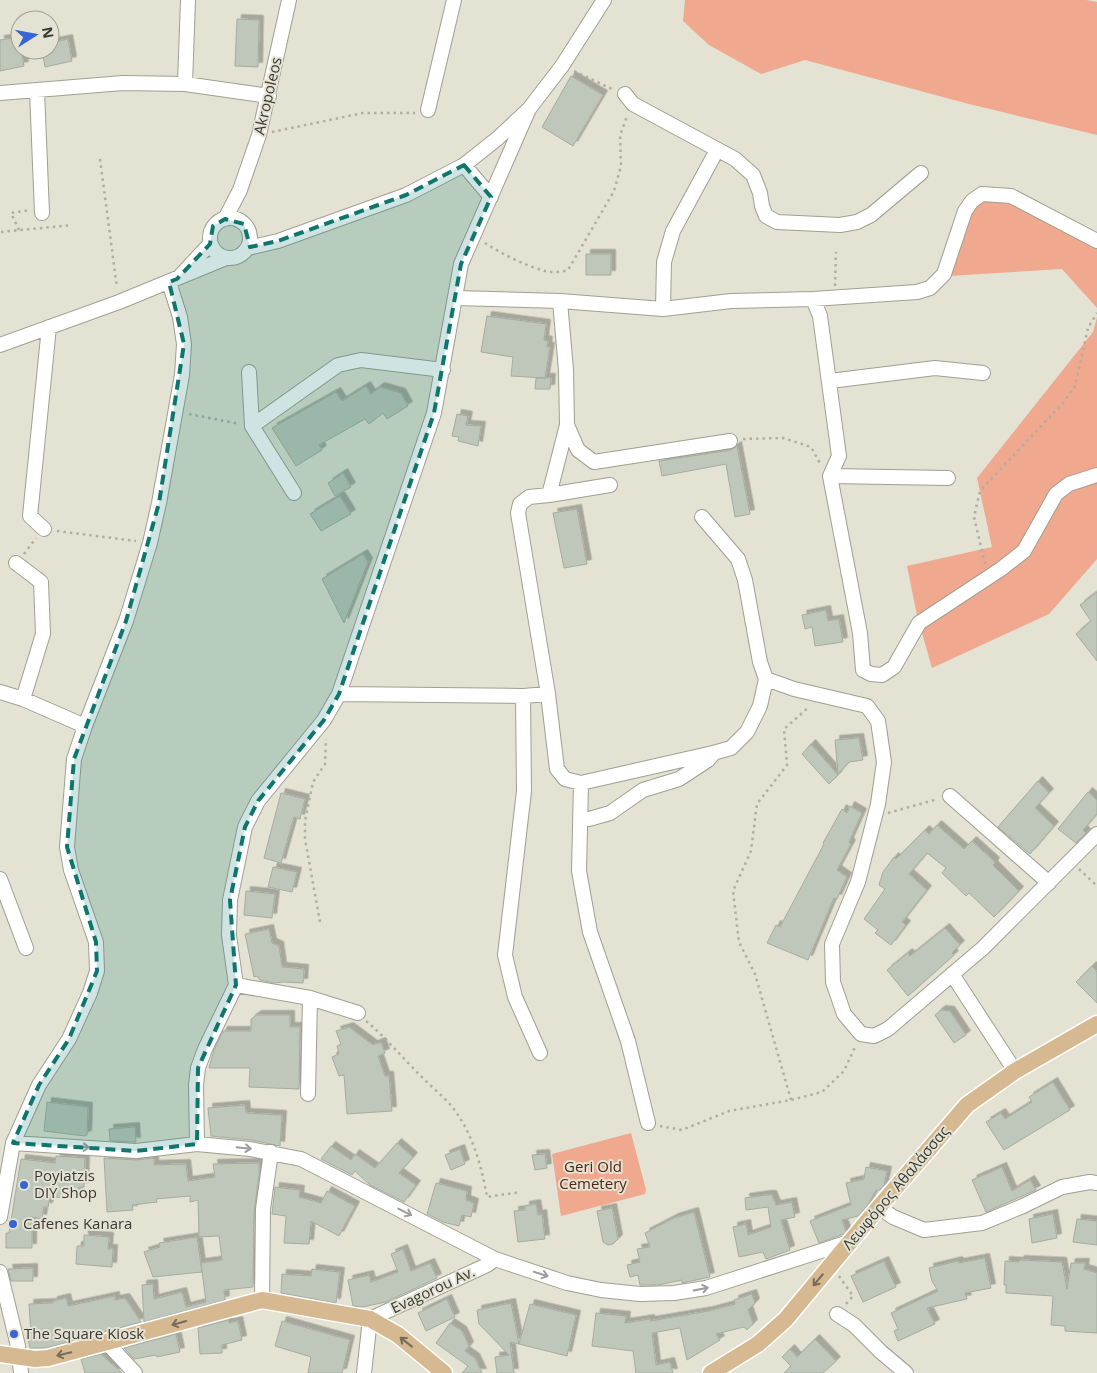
<svg xmlns="http://www.w3.org/2000/svg" width="1097" height="1373" font-family="'Open Sans',sans-serif">
  <style>
    .green { fill: #f0a88e }
    .building { fill: #bec7ba; stroke: #a3ada0; filter: url(#shadow) }
    .lines { fill: none; stroke-linecap: round; stroke-linejoin: round }
    .minor-casing { stroke: #a09f91; stroke-width: 16 }
    .major-casing { stroke: #fff; stroke-width: 19 }
    .path { stroke: #afaea2; stroke-width: 2.5; stroke-dasharray: 2.5 4; stroke-linecap: butt }
    .minor { stroke: #fff; stroke-width: 14 }
    .major { stroke: #d7b991; stroke-width: 16 }
    .oneway { stroke: #9c9c9a }
    .oneway2 { stroke: #796d59 }
    .marked { fill: #0f766e; fill-opacity: 0.2; stroke: #0f766e; stroke-width: 4; stroke-dasharray: 10 6; stroke-linejoin: round }
    .poi-dot { fill: #3964d5; stroke: #e3e2d3; stroke-width: 2 }
    .labels { text-anchor: middle; stroke-width: 4; stroke-linejoin: round; paint-order: stroke }
    .street-label { font-size: 15px; fill: #3a3a34; stroke: #e3e2d3 }
    .park-label { font-size: 15px; fill: #552411; stroke: #e3e2d3 }
    .poi-label { font-size: 15px; fill: #3a3a34; stroke: #e3e2d3; text-anchor: start }
  </style>
  <defs>
    <filter id="shadow"><feDropShadow dx="4.5" dy="-4.5" stdDeviation="0" flood-color="#0004"/></filter>
  </defs>
  <rect width="100%" height="100%" fill="#e3e2d3"/>
  <path class="green" d="M685,0H1086L1097,2V135L969,104L805,60L761,74L709,45L683,21Z
    M1007,190L1097,234V308L1062,269L949,276L973,199Z
    M1097,317V559L1049,614L932,668L917,615L907,566L992,547L977,478L1093,332Z
    M631,1133L646,1190L645,1194L561,1216L552,1154Z"/>
  <path class="building" d="M237,19L259,20L258,67L235,66Z
    M19,37L20,50H21L24,66L0,71V40Z
    M68,39L72,61L45,67L42,50H50V43Z
    M571,76L603,95L573,146L542,127Z
    M586,254H611V275H586Z
    M487,316L546,324L544,340L548,341L547,347H550L545,378L511,376L513,357L481,352Z
    M536,378H551L550,389H535Z
    M366,386L371,394L380,387L401,393L408,406L387,419L383,413L369,424L365,419L319,445L322,450L296,466L272,428L336,392L342,401Z
    M457,414L468,416L466,425L481,426L478,446L458,441L459,437L452,436Z
    M737,446L750,514L735,517L726,464L662,476L659,461L731,450Z
    M343,473L351,487L335,496L328,483Z
    M340,496L351,514L321,531L310,514Z
    M577,509L587,564L564,568L553,513Z
    M363,554L368,562L344,623L322,579Z
    M1097,592V661L1076,634L1091,621L1080,605Z
    M826,610L828,621L839,619L843,642L815,646L812,627L805,629L802,615Z
    M859,738L863,760L849,762L838,774L835,740Z
    M811,744L838,775L829,784L802,754Z
    M1038,781L1049,793L1035,808L1054,826L1030,854L998,827Z
    M1088,792L1097,800V814L1083,830L1086,833L1076,843L1058,829Z
    M281,793L305,799L300,819L294,817L281,863L264,858Z
    M850,806L862,813L849,842L851,844L837,870L847,877L837,899L834,898L808,960L767,943L776,925L780,927L824,844L823,843L842,809L847,813Z
    M937,825L964,849L972,841L995,862L993,865L1019,891L994,917L969,893L966,896L942,873L946,868L927,853L909,874L927,890L902,922L906,925L891,945L875,933L878,930L864,919L885,889L879,885L883,872L894,857L896,859L925,830L929,834Z
    M273,867L297,872L292,892L268,887Z
    M246,891L275,894L272,918L244,915Z
    M945,928L960,945L952,953L954,955L908,996L887,970L908,953L910,956Z
    M269,929L272,943L279,946L282,967L304,969L303,983L283,982L274,983L260,980L257,976L254,977L245,934Z
    M1092,966L1097,972V1003L1076,982Z
    M941,1010L950,1011L966,1035L954,1043L935,1015Z
    M257,1015H290V1027H300L299,1089L249,1087L250,1068H209L214,1050L223,1031H251V1019Z
    M349,1027L373,1045L381,1042L385,1053L378,1056L385,1076H389L392,1111L347,1114L344,1075L339,1076L332,1057L339,1054L337,1046L341,1044L336,1031Z
    M1053,1082L1070,1110L1004,1150L986,1122L1001,1113L1005,1119L1032,1102L1029,1097Z
    M47,1102L88,1107L87,1135L85,1136L44,1131Z
    M245,1105L246,1113L282,1115L280,1146L251,1140L211,1136L208,1108Z
    M135,1127L136,1142L110,1141L109,1129Z
    M397,1143L413,1157L399,1173L416,1185L404,1202L370,1185L355,1171L352,1175L321,1159L331,1146L351,1160L355,1154L375,1168Z
    M460,1149L465,1164L451,1170L445,1155Z
    M545,1154L547,1168L535,1170L532,1155Z
    M56,1156L85,1158L84,1187H79V1198L50,1197L48,1207H44L42,1219L32,1217V1248H6V1233H9L21,1159L55,1163Z
    M104,1158L136,1160L152,1158L154,1159V1165L186,1164L188,1181L215,1177L213,1164L259,1163V1175L254,1212L253,1287L224,1290L225,1300L144,1322L142,1285L153,1284L154,1299L182,1292L186,1307L206,1302L201,1263L222,1260L219,1236L199,1237L198,1200L190,1202V1196L156,1199L157,1202L132,1205L133,1210L107,1212Z
    M866,1167L887,1171L884,1185L880,1190H876L867,1206L858,1216L842,1220L846,1231L844,1234L819,1243L810,1221L851,1205L846,1183L864,1179Z
    M1002,1167L1012,1191L1030,1180L1036,1190L986,1212L972,1180Z
    M436,1183L467,1191L466,1200L474,1203L471,1217L462,1215L459,1226L443,1222L427,1214Z
    M275,1187L300,1190L299,1197L321,1203L327,1191L355,1206L339,1236L311,1221L309,1244L284,1243L286,1216L272,1214Z
    M766,1195H772L776,1205L792,1202L795,1217L781,1220L790,1250L766,1259L763,1252L739,1257L733,1227L746,1224L748,1235L771,1227L768,1207L746,1210L745,1198Z
    M536,1204L538,1215L542,1214L545,1239L518,1242L514,1211L525,1210V1206Z
    M612,1208L618,1239L613,1244L608,1245L603,1242L597,1211Z
    M694,1212L710,1277L682,1283V1280L658,1285H640L638,1275L630,1277L627,1265L640,1262L637,1249L650,1247L645,1233L674,1218Z
    M1053,1214L1057,1238L1032,1243L1029,1219Z
    M1077,1219L1097,1221V1245L1073,1242Z
    M84,1235L109,1237L108,1249H113L112,1267L76,1264L77,1246H84Z
    M197,1237L202,1272L153,1277L144,1252L160,1247L159,1243Z
    M403,1249L411,1271L430,1263L437,1278L386,1302L362,1307L353,1306L348,1280L369,1275L371,1282L398,1272L391,1254Z
    M985,1258L991,1288L965,1293L967,1299L927,1308L935,1324L898,1341L894,1331L898,1329L891,1313L938,1291L932,1281L929,1268L958,1261L959,1263Z
    M1020,1260L1062,1262L1067,1289L1071,1263H1085L1084,1269L1097,1273V1333L1065,1331V1326L1051,1325L1053,1296L1006,1293V1285H1004L1005,1261L1019,1262Z
    M884,1261L896,1287L863,1302L851,1276Z
    M33,1268V1281H11L8,1269Z
    M312,1269L340,1272L336,1303L281,1293L282,1274L311,1276Z
    M752,1294L755,1303L748,1310L753,1324L747,1330L744,1327L716,1334L720,1340L687,1360L680,1328L652,1333L656,1365L670,1362L673,1373H636L633,1351L592,1346L596,1313L626,1316L625,1323L650,1319V1321L709,1311L735,1304L734,1300Z
    M115,1296V1300L125,1298L141,1322L46,1348H30L27,1334H31L29,1304L53,1303V1301L66,1298L68,1306Z
    M447,1299L455,1317L426,1331L418,1313Z
    M511,1303L519,1344L510,1342L514,1373H497L495,1357L509,1355L479,1324L477,1310Z
    M530,1304L576,1315L567,1356L519,1344Z
    M228,1320L229,1323L238,1321L242,1340L222,1345V1353L200,1354L198,1328Z
    M282,1321L350,1340L342,1373H308L311,1357L275,1346Z
    M450,1323L462,1331L469,1346L465,1351L475,1358L482,1373H462L468,1366L436,1343Z
    M176,1334L180,1352L157,1357L156,1355L134,1359L124,1348Z
    M815,1339L836,1361L823,1373H784L791,1366L782,1357L790,1349L797,1357Z
    M101,1354L122,1373H85L81,1359Z"/>
  <g class="lines">
    <defs>
      <path id="minor" d="M185,84L188,0
        M37,91L42,213
        M0,93L123,83L185,84L269,96
        M625,94L633,104L735,159L753,175L760,193L762,206L766,216L777,222L840,225L857,222L871,215L921,173
        M428,110L454,0
        M464,165L491,197
        M210 238a20 20 0 1 1 40 0a20 20 0 1 1-40 0Z
        M225,219L240,190L259,135L289,0
        M248,248L278,241L406,195L464,165L498,138L529,109L562,66L604,0
        M181,275L210,244
        M456,298L560,301L663,309L731,301L813,299L917,292L930,288L944,274L965,211L972,201L982,194L1011,196L1097,241
        M813,299L820,316L839,456L830,476L860,633L863,670L871,674L882,675L894,667L919,623L1001,569L1024,551L1056,494L1069,484L1097,475
        M663,309L664,262L673,231L717,150
        M0,345L119,302L226,258
        M249,372L252,426
        M830,381L935,368L983,373
        M567,425L578,450L594,462L730,441
        M830,476L948,478
        M610,485L549,495L529,497L520,504L518,513L548,694L557,769L565,779L581,783L713,753L731,748L747,732L760,706L766,679L760,662L745,580L738,559L702,517
        M294,493L252,426L338,365L361,360L443,370
        M549,495L567,425L566,370L560,301
        M44,529L30,516L49,327
        M16,563L41,582L43,634L23,699
        M766,679L794,689L867,706L878,721L884,762L878,804L858,882L832,944L833,982L844,1014L861,1034L874,1036L888,1029L983,948L1097,834
        M0,692L23,699L85,726
        M339,694L523,696L548,694
        M523,696L524,791L505,955L515,997L540,1053
        M581,783L579,871L590,932L628,1041L648,1123
        M950,796L1049,883
        M589,819L610,813L643,790L679,779L708,760L713,754
        M0,879L26,948
        M952,974L1015,1071
        M236,985L310,998L358,1013
        M308,1094L310,998
        M13,1143L136,1151L197,1144L250,1149L301,1159L495,1259L567,1283L601,1290L640,1294L674,1293L706,1288L849,1242
        M197,1144L196,1085L198,1068L205,1049L236,985L229,935L230,900L245,827L258,801L324,720L339,694L434,413L461,264L529,109
        M879,1207L893,1217L924,1230L982,1223L1023,1206L1062,1187L1090,1182L1097,1183
        M0,1217L13,1143L39,1085L69,1039L90,993L97,971L96,942L71,870L67,847L74,759L85,726L126,621L150,543L159,503L182,375L184,344L180,317L169,282
        M0,1272L18,1346L21,1373
        M262,1300L263,1209L271,1152
        M837,1314L854,1325L881,1352L906,1373
        M107,1343L135,1373
        M364,1373L370,1319L487,1265L495,1259"/>
      <path id="major" d="M0,1354L35,1359L48,1358L262,1300L370,1319L398,1335L444,1373
        M711,1373L758,1344L786,1319L879,1207L967,1105L1015,1071L1097,1024"/>
    </defs>
    <use href="#minor" class="minor-casing"/>
    <use href="#major" class="major-casing"/>
    <path class="path" d="M574,71L614,90
      M272,132L363,113H415
      M100,159L117,288
      M19,230L11,213L30,210
      M1,232L72,225
      M485,243C502,254 526,266 545,271C553,273 561,272 568,270L614,191L621,166L620,136L627,116
      M835,286L836,252
      M189,414L240,424
      M743,439L783,438L811,447L821,465
      M57,531L136,541
      M24,554L36,538
      M985,564L974,517L980,491L1063,403L1075,386L1088,328L1097,313
      M888,813L938,799
      M1079,869L1097,886
      M320,922L305,839V821L313,782L325,764L326,739
      M366,1021C384,1036 398,1053 415,1070C425,1081 437,1091 448,1102C471,1128 481,1163 487,1197L521,1192
      M791,1100L755,974L739,942L733,891L751,851L757,804L787,765L784,729L809,707
      M660,1126L682,1130L729,1111L791,1100L822,1092L844,1071L856,1045
      M839,1276L853,1296L846,1304"/>
    <use href="#minor" class="minor"/>
    <use href="#major" class="major"/>
  </g>
  <defs><path id="oneway-shaft" d="M-6 0H5M1.5-3L5.5 0L1.5 3" fill="none" stroke-width="1.6" stroke-linecap="round" stroke-linejoin="round" transform="scale(1.25)"/></defs>
  <g class="oneway">
    <use href="#oneway-shaft" transform="translate(82 1147) rotate(4)"/>
    <use href="#oneway-shaft" transform="translate(244 1148) rotate(6)"/>
    <use href="#oneway-shaft" transform="translate(405 1212) rotate(27)"/>
    <use href="#oneway-shaft" transform="translate(541 1274) rotate(18)"/>
    <use href="#oneway-shaft" transform="translate(701 1289) rotate(-11)"/>
  </g>
  <g class="oneway2">
    <use href="#oneway-shaft" transform="translate(818 1280) rotate(130)"/>
    <use href="#oneway-shaft" transform="translate(179 1323) rotate(164)"/>
    <use href="#oneway-shaft" transform="translate(406 1342) rotate(-142)"/>
    <use href="#oneway-shaft" transform="translate(64 1354) rotate(166)"/>
  </g>
  <path class="marked" d="M464,165L491,197L461,264L434,413L339,694L324,720L258,801L245,827L230,900L236,985L198,1068L197,1144L136,1151L13,1143L39,1085L69,1039L97,971L96,942L67,847L74,759L126,621L159,503L184,344L169,282L177,279L210,244L213,226L225,219L244,224L250,247L278,241L406,195Z"/>
  <g class="poi-dot">
    <circle cx="24" cy="1185" r="5"/>
    <circle cx="13" cy="1224" r="5"/>
    <circle cx="14" cy="1334" r="5"/>
  </g>
  <g class="labels">
    <g class="street-label">
      <text transform="translate(268 96) rotate(-77)" y="5">Akropoleos</text>
      <text transform="translate(896 1188) rotate(-50)" y="5">Λεωφόρος Αθαλάσσας</text>
      <text transform="translate(433 1290) rotate(-25)" y="5">Evagorou Av.</text>
    </g>
    <g class="park-label">
      <text x="593" y="1172">Geri Old<tspan x="593" dy="17">Cemetery</tspan></text>
    </g>
    <g class="poi-label">
      <text x="34" y="1181">Poyiatzis<tspan x="34" dy="17">DIY Shop</tspan></text>
      <text x="23" y="1229">Cafenes Kanara</text>
      <text x="24" y="1339">The Square Kiosk</text>
    </g>
  </g>
  <g transform="translate(35 35) rotate(79)"><circle r="24" fill="#e3e2d3" stroke="#9f9f93"/>
  <path d="M0-4L9 19L0 12L-9 19Z" fill="#3964d5"/>
  <text y="-8" font-size="14" font-weight="bold" text-anchor="middle" fill="#3a3a34">N</text>
  </g>
</svg>
